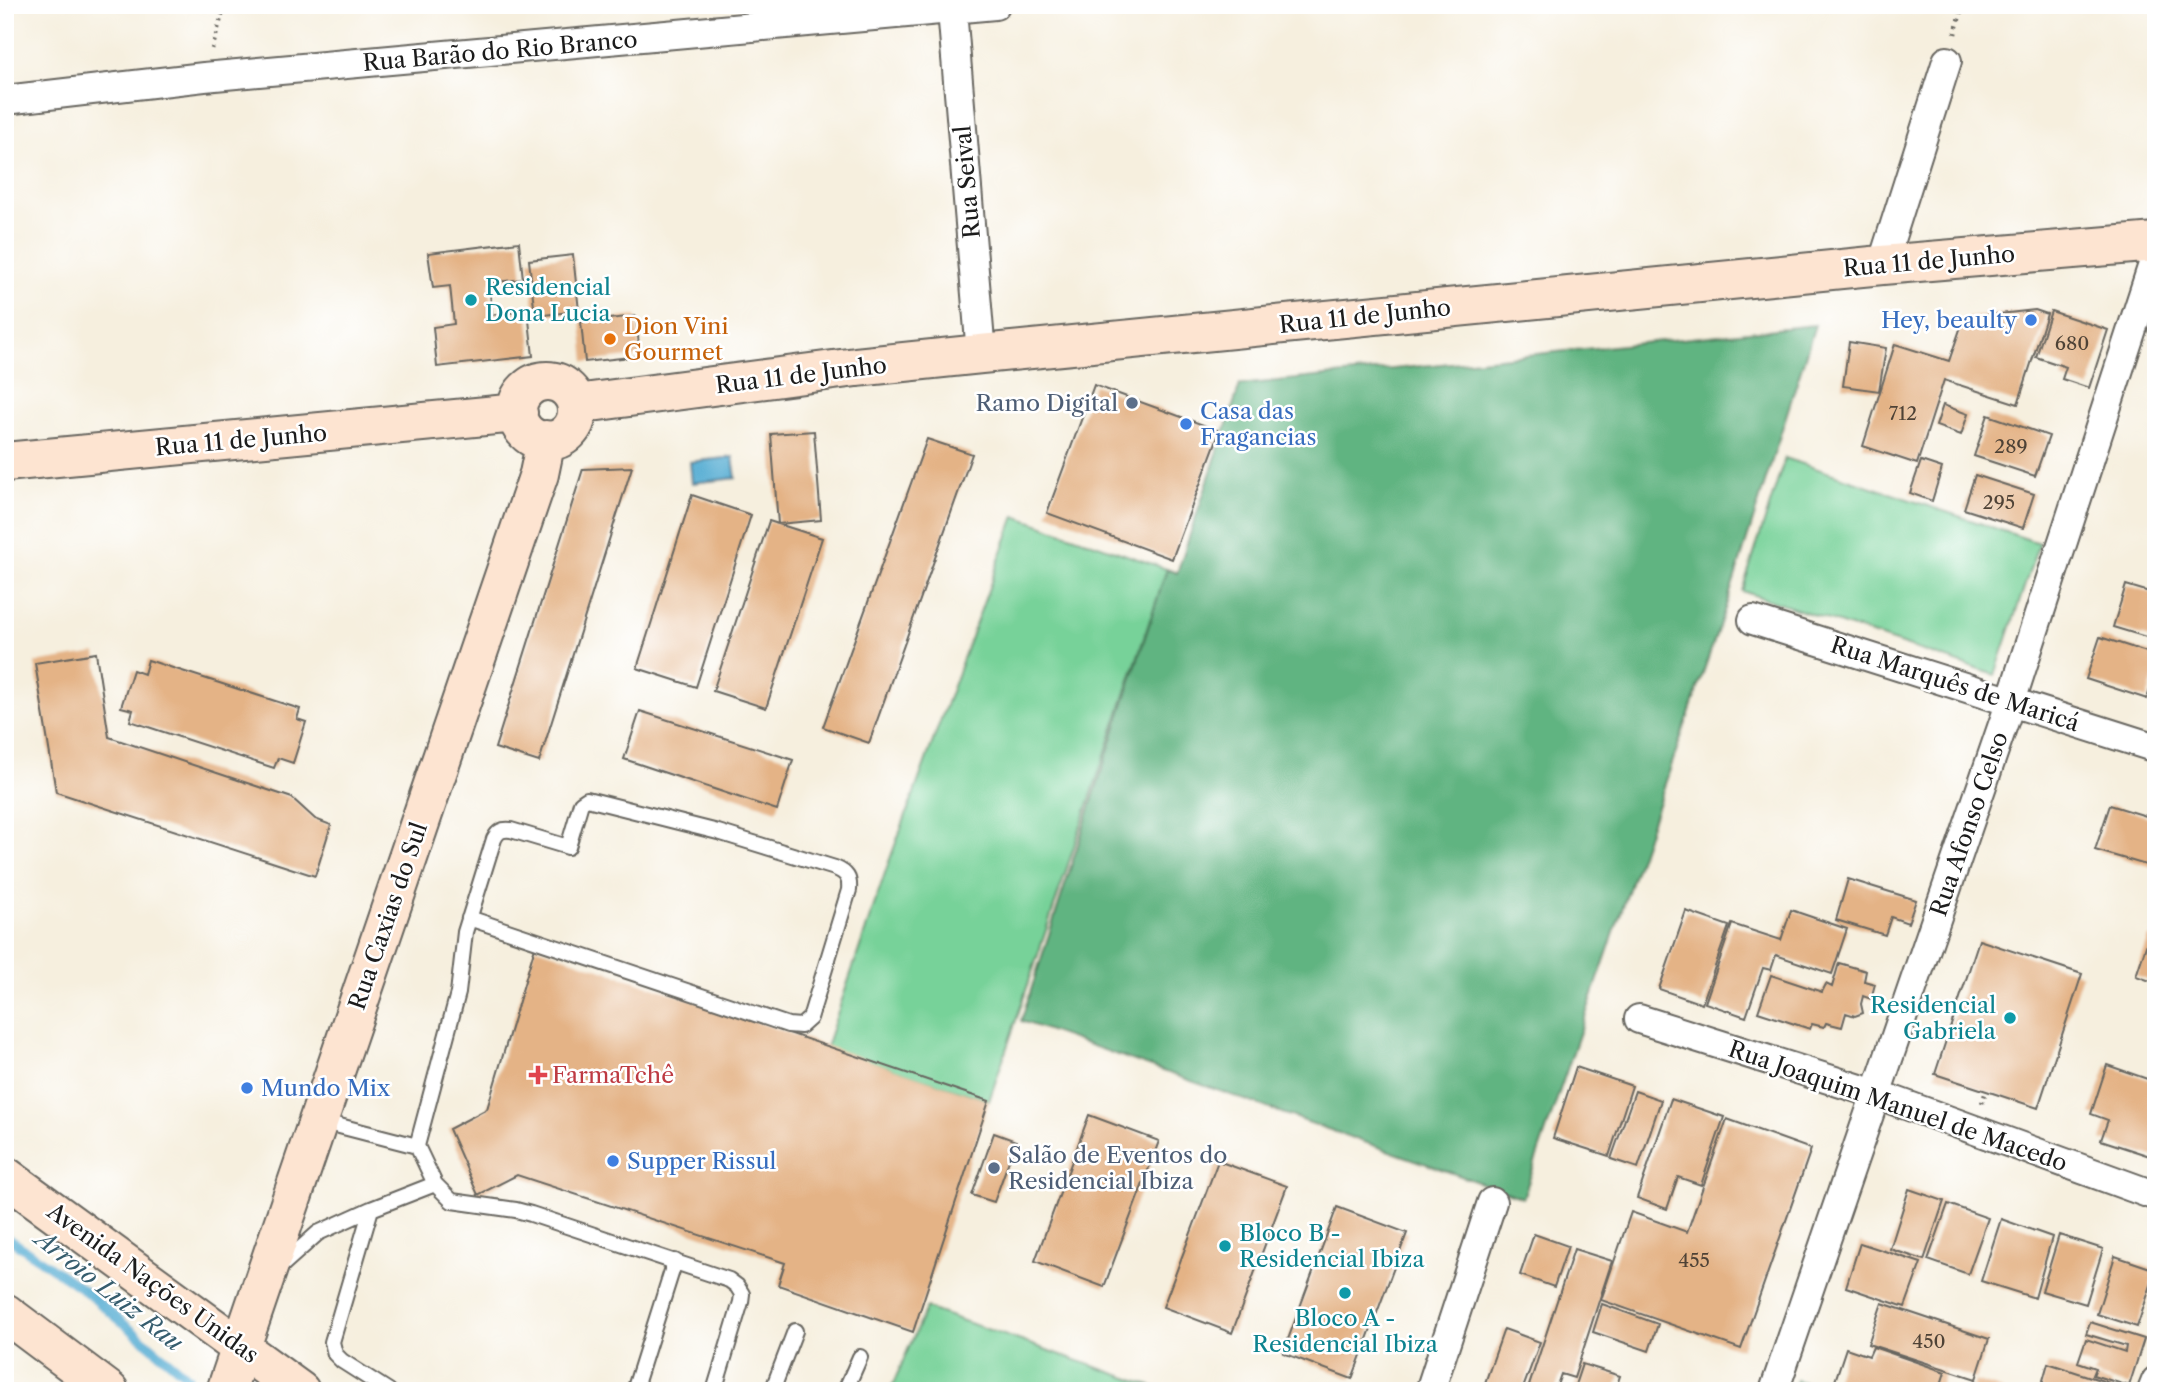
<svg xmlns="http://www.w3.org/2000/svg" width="2161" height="1396" font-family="'Libre Caslon Text',serif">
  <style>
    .green { fill: #77d299; stroke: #4a775a; stroke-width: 2 }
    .forest { fill: #61b481; stroke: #3e684e; stroke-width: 2 }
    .water { fill: #56add3; stroke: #396478; stroke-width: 2 }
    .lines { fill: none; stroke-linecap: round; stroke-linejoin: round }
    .stream { stroke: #56add3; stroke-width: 9 }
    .building { fill: #e4b386 }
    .lane-casing { stroke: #686660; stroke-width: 18 }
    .street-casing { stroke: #686660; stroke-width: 32 }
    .secondary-casing { stroke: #686660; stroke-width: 42 }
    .path { stroke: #686660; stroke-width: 4.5; stroke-dasharray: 2 5; stroke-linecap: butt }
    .lane { stroke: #fff; stroke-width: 14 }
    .street { stroke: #fff; stroke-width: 28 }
    .secondary { stroke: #fde4d1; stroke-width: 38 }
    .culture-dot { fill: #0f9aa8; stroke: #fff; stroke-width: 2.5 }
    .shop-dot { fill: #3f7fe0; stroke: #fff; stroke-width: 2.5 }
    .food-dot { fill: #e8710a; stroke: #fff; stroke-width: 2.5 }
    .service-dot { fill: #5c6f8a; stroke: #fff; stroke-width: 2.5 }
    .health-dot { fill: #e0444e; stroke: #fff; stroke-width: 2.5 }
    .labels { text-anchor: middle; stroke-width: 5; stroke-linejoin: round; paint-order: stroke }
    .number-label { font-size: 19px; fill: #4e4236 }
    .street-label { font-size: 23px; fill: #1c1c1c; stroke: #fff }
    .culture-label { font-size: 23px; fill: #0d838f; stroke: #fff; text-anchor: start }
    .shop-label { font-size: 23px; fill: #366cbe; stroke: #fff; text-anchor: start }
    .food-label { font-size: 23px; fill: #c56008; stroke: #fff; text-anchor: start }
    .service-label { font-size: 23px; fill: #4e5e75; stroke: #fff; text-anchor: end }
    .health-label { font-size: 23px; fill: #be3a42; stroke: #fff; text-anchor: start }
    .water-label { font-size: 24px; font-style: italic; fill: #365d6e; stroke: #fff }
  </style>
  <rect width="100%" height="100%" fill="#fff"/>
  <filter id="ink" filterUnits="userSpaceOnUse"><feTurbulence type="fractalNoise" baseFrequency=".0143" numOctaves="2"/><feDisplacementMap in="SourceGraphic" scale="14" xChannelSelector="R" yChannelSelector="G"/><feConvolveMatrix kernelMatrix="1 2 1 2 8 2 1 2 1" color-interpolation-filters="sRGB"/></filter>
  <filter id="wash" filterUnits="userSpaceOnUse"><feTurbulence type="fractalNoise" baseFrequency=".00686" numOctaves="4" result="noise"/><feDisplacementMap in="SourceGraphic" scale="28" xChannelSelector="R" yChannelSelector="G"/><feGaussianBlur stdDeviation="1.57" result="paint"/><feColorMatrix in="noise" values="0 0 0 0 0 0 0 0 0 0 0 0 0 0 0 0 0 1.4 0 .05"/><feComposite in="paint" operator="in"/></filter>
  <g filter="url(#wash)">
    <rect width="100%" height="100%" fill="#f6efde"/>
    <path class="green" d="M1785,458L2039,543L1995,675L1742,591Z
      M1015,516L1167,569L989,1101L826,1047L886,870Z
      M926,1308L1165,1391H890Z
      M1796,1380L1829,1391H1793Z"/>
    <path class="forest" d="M1815,325L1725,609L1523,1198L1021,1021L1167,569L1177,573L1240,385Z"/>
    <path class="water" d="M733,457L736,478L692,483L690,462Z"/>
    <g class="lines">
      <path class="stream" d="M5,1236L81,1288L188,1377"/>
    </g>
    <g id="blocks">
      <path class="building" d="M519,242L523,279L489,283L492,315L528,311L533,356L437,367L433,327L454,324L450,286L433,288L428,253Z
        M573,255L579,311L535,316L529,260Z
        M2035,310L2047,314L2018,404L1944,380L1917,464L1863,446L1895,344L1949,361L1964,318Z
        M2051,311L2108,330L2089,388L2062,379L2066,367L2036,357Z
        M636,316L640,356L585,362L581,322Z
        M1849,342L1886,348L1879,391L1843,386Z
        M1094,385L1220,431L1172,559L1047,513Z
        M1943,405L1968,414L1961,435L1936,426Z
        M1988,415L2049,436L2035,476L1974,456Z
        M814,431L821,520L778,524L771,434Z
        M927,439L972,454L869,743L823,727Z
        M1921,461L1942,468L1932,501L1910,493Z
        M632,467L539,762L495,748L583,469Z
        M1975,475L2034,494L2023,528L1964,509Z
        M692,495L751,515L696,687L637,668Z
        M769,521L822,538L766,708L713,691Z
        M2126,585L2156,594V640L2113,627Z
        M2100,637L2156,655V670L2147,699L2086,679Z
        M96,653L109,737L292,798L315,819L331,825L315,876L56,792L35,663Z
        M148,660L300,709L297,719L306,722L293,763L278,758L274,768L130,721L133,710L121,707L133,670L144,674Z
        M640,711L793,760L777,810L624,759Z
        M2110,805L2156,819V868L2095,850Z
        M1848,879L1916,900L1908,923L1891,917L1885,935L1836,920Z
        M1791,910L1847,929L1832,974L1776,955L1771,970L1763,968L1746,1017L1705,1003L1732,924L1781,940Z
        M1686,911L1729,926L1702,1004L1659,989Z
        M2149,937L2156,939V983L2136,976Z
        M1979,940L2082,974L2038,1108L1935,1074Z
        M535,947L989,1101L913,1332L778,1285L785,1263L517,1175L478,1195L449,1129L487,1109Z
        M1839,963L1866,971L1864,981L1875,984L1871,999L1863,996L1861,1004L1863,1013L1855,1016L1846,1013L1842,1027L1826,1023L1824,1027L1812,1024L1810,1029L1758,1012L1771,975L1822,992L1826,984L1832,987Z
        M2107,1065L2156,1082V1158L2101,1140L2108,1120L2091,1114Z
        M1576,1067L1632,1086L1609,1156L1553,1138Z
        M1635,1091L1661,1100L1638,1168L1611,1159Z
        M1671,1099L1724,1117L1701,1185L1678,1177L1667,1209L1637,1198Z
        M1089,1115L1159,1141L1104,1287L1035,1261Z
        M1727,1119L1811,1149L1741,1349L1601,1300L1631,1212L1687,1232Z
        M994,1133L1016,1141L994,1202L972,1195Z
        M1218,1161L1287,1186L1232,1333L1163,1307Z
        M1909,1189L1944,1201L1924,1260L1890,1249Z
        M1948,1204L1988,1218L1968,1274L1928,1260Z
        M1337,1207L1407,1233L1352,1379L1283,1353Z
        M2001,1219L2052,1237L2035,1298L1981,1281Z
        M1534,1234L1568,1246L1554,1287L1520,1275Z
        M2059,1235L2103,1249L2086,1304L2042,1291Z
        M1860,1243L1921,1263L1905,1307L1846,1287Z
        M1574,1249L1612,1261L1574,1378L1561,1374L1555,1391H1542L1529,1386Z
        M2115,1256L2156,1270L2137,1327L2097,1314Z
        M1882,1303L1989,1339L1976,1379L1868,1344Z
        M1602,1304L1658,1324L1649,1351L1593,1332Z
        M2090,1322L2144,1339L2129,1386L2093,1375L2096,1368L2078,1362L2086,1339L2125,1352L2126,1346L2086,1334Z
        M1504,1329L1540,1342L1522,1391H1508L1485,1383Z
        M1873,1347L1945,1372L1939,1391H1862L1835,1381L1846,1348L1869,1356Z
        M2048,1363L2112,1384L2110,1391H2040Z
        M1582,1364L1620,1376L1615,1391H1573Z
        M1975,1381L2003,1390V1391H1971Z"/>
    </g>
  </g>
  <g filter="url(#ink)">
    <use href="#blocks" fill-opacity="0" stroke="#686660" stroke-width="2"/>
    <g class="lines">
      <defs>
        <path id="lane" d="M469,918L788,1025L801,1026L810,1018L849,890C850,878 847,873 835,868L718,832L587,799L581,803L568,847L511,830C502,829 498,831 494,839L465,932L458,993L417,1146L435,1184L452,1201L516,1210L531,1214L729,1280L737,1286L742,1294L741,1302L714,1391
          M320,1121L417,1146
          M281,1266L318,1233L371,1209
          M389,1391L342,1361L335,1354L332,1342L371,1209L435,1184
          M634,1391L675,1261
          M772,1391L795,1331
          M845,1391L860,1357"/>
        <path id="street" d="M952,10L981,354
          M5,100L204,77L995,5
          M1882,265L1947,61
          M1753,620L2156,748
          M1639,1019L1876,1094L2156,1196
          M1430,1391L1492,1202
          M1774,1391L2011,701L2156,255
          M2152,1391L2156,1381"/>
        <path id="secondary" d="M517 411a30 30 0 1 1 60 0a30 30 0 1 1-60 0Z
          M576,404L856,367L981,354L1882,265L2156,242
          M5,462L518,413
          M5,1176L300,1391
          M5,1313L109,1391
          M226,1391L539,474L546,440"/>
      </defs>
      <use href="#lane" class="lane-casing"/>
      <use href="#street" class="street-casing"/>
      <use href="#secondary" class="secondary-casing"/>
      <path class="path" d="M1955,34L1963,5
        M212,49L225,5
        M1982,1103L1986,1091"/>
      <use href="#lane" class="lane"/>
      <use href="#street" class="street"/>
      <use href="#secondary" class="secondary"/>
    </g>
  </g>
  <g class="culture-dot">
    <circle cx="471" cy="300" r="7"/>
    <circle cx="2010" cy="1018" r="7"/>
    <circle cx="1225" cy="1246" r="7"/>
    <circle cx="1345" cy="1293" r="7"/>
  </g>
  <g class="shop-dot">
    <circle cx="2031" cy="320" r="7"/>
    <circle cx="1186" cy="424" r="7"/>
    <circle cx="247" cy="1088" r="7"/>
    <circle cx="613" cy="1161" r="7"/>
  </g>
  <circle class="food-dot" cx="610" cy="339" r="7"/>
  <g class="service-dot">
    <circle cx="1132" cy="403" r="7"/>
    <circle cx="994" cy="1168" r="7"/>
  </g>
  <path class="health-dot" d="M534.5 1064.5h7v7h7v7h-7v7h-7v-7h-7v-7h7z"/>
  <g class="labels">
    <g class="number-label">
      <text x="2072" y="350">680</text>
      <text x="1903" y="420">712</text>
      <text x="2011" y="453">289</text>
      <text x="1999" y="509">295</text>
      <text x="1694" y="1267">455</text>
      <text x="1929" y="1348">450</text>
    </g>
    <g class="street-label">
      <text transform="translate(500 51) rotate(-5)" y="8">Rua Barão do Rio Branco</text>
      <text transform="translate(967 182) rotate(-95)" y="8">Rua Seival</text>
      <text transform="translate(1929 261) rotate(-5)" y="8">Rua 11 de Junho</text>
      <text transform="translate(1365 316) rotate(-6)" y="8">Rua 11 de Junho</text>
      <text transform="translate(801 375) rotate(-7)" y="8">Rua 11 de Junho</text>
      <text transform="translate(241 440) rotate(-5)" y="8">Rua 11 de Junho</text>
      <text transform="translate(1955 684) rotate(18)" y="8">Rua Marquês de Maricá</text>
      <text transform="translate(1969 824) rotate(-71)" y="8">Rua Afonso Celso</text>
      <text transform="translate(388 916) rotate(-71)" y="8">Rua Caxias do Sul</text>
      <text transform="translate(1898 1106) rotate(19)" y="8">Rua Joaquim Manuel de Macedo</text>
      <text transform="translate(153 1283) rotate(36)" y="8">Avenida Nações Unidas</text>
    </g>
    <g class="culture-label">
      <text x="485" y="295">Residencial<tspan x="485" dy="26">Dona Lucia</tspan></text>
      <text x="1996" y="1013" text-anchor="end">Residencial<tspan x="1996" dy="26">Gabriela</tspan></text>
      <text x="1239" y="1241">Bloco B -<tspan x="1239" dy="26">Residencial Ibiza</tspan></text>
      <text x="1345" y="1326" text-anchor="middle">Bloco A -<tspan x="1345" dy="26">Residencial Ibiza</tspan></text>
    </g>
    <g class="shop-label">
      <text x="2017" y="328" text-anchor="end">Hey, beaulty</text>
      <text x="1200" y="419">Casa das<tspan x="1200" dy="26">Fragancias</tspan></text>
      <text x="261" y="1096">Mundo Mix</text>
      <text x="627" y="1169">Supper Rissul</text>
    </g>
    <g class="food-label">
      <text x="624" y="334">Dion Vini<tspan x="624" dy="26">Gourmet</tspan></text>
    </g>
    <g class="service-label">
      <text x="1118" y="411">Ramo Digital</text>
      <text x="1008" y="1163" text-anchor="start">Salão de Eventos do<tspan x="1008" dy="26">Residencial Ibiza</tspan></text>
    </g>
    <g class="health-label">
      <text x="552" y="1083">FarmaTchê</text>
    </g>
    <g class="water-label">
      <text transform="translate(109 1291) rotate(38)" y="8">Arroio Luiz Rau</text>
    </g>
  </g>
  <rect width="2161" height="1396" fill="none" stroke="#fff" stroke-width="28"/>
</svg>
